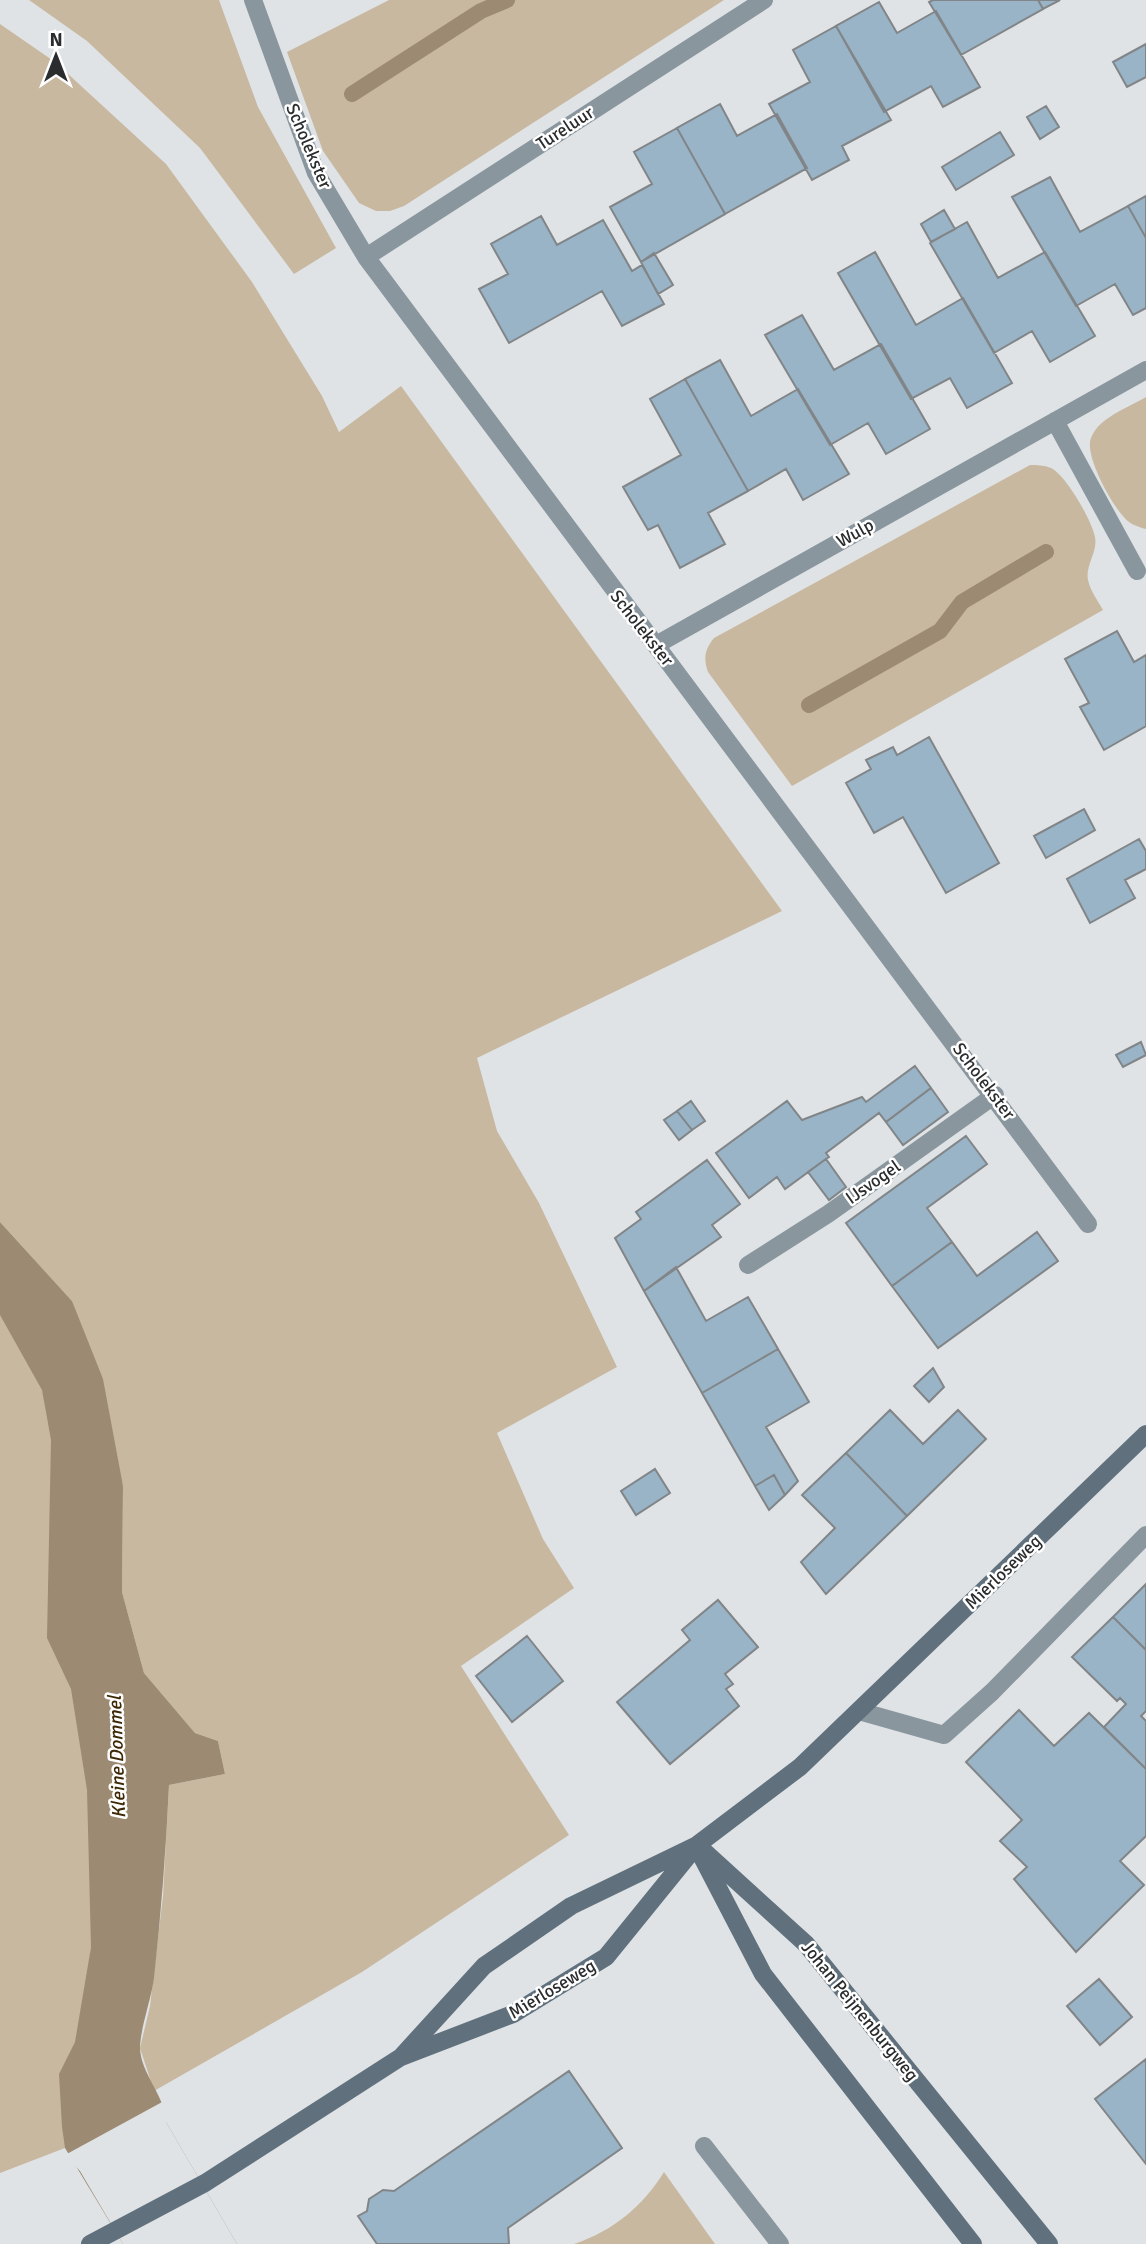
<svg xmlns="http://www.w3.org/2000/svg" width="1146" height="2244" font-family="Signika,sans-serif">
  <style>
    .green { fill: #c9b8a0 }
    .water { fill: #9c8b72 }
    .pier { fill: #dfe3e6 }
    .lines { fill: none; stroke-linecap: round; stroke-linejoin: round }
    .stream { stroke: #9c8b72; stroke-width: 16 }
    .building { fill: #99b4c7; stroke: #818587; stroke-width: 2 }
    .lane { stroke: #8a969e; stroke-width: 18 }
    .street { stroke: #8a969e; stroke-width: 18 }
    .secondary { stroke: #60717d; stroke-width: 18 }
    .labels { text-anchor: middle; stroke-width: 5; stroke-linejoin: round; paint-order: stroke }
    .street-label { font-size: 18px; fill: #2a2c2d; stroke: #fff }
    .water-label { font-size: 19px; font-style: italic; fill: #3c2805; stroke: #fff }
  </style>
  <rect width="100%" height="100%" fill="#dfe3e6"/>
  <path class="green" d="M29,0H219L258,107L336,248L294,274L200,148L87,41Z
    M389,0H724L404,206L390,211H376L359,203L323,151L287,52Z
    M0,24L55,62L166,164L252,282L322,396L339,432L401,386L782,911L477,1058L497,1131L539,1203L617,1367L497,1433L543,1539L574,1588L461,1666L569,1835L362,1972L154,2091L140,2048L150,2006L163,1896L169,1785L225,1774L218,1741L195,1733L144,1673L122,1592L123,1486L72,1301L0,1222Z
    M1146,397V529C1137,527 1128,523 1123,516C1111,503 1084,455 1091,438C1099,417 1128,408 1146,397Z
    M1030,465C1037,465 1044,465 1051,468C1066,475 1092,521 1095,537C1098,552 1085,565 1088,580C1090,590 1098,601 1103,610L792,786L708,672C703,658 705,649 714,638Z
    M0,1292L12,1304L67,1461L96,1731L91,1947L65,2148L0,2173Z
    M664,2172L715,2244H574C613,2231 643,2206 664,2172Z"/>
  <path class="water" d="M0,1222L72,1301L103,1379L123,1486L122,1592L144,1673L195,1733L218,1741L225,1774L169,1785C166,1850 161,1914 154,1978C151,2000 141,2026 140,2047C140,2073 166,2097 166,2122L237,2244H123L65,2148L62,2127L59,2074L75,2042L91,1947L87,1790L71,1689L47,1638L51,1440L42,1390L0,1315Z"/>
  <path class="pier" d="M164,2101L169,2110L166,2122L237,2244H123L80,2171L65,2155Z"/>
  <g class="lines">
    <path class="stream" d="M352,94L481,11L507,0
      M809,705L940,631L962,602L1046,552"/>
  </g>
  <path class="building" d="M933,0H1038L1043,9L961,55L929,2Z
    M1038,0H1060L1043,9Z
    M879,2L897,33L936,11L980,87L943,107L931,86L884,112L836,26Z
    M836,26L891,120L842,146L849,160L812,180L769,104L810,82L793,50Z
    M1146,44V77L1127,87L1113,62Z
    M720,104L737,136L777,114L807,168L725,214L677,128Z
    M1046,106L1059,127L1040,139L1027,117Z
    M677,128L725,214L641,262L610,207L652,184L634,152Z
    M1000,132L1014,155L956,190L942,167Z
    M1050,177L1080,232L1128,206L1146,238V308L1133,315L1115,284L1076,306L1012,197Z
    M1146,196V238L1128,206Z
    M944,210L955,229L931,242L921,224Z
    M541,216L557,245L603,220L632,271L642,265L664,304L622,326L602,291L509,343L479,289L508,274L491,244Z
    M967,222L998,278L1045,252L1095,336L1050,362L1032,331L994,353L930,243Z
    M875,252L916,325L963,298L1012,383L967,408L950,378L911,399L838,273Z
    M654,253L673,285L658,294L641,262Z
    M802,315L834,370L881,344L930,429L886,454L868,423L830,445L765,335Z
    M720,360L751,416L798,389L849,474L803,500L786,469L748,491L685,379Z
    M685,379L748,491L708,513L725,544L680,568L658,525L648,530L623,487L681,455L650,399Z
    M1117,631L1134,662L1146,655V726L1104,750L1080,707L1089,703L1065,659Z
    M929,737L999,863L946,893L903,817L874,833L846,783L871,769L866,760L893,747L897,755Z
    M1084,809L1095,830L1046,858L1034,836Z
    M1139,839L1146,851V869L1125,880L1135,898L1090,923L1067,879Z
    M1141,1042L1146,1055L1123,1067L1116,1055Z
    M915,1066L931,1088L886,1122L879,1113L826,1153L829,1157L826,1159L785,1189L777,1177L749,1198L716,1153L787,1101L802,1120L862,1097L866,1102Z
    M931,1088L948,1112L903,1145L886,1122Z
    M691,1101L705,1121L692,1130L677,1111Z
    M677,1111L692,1130L679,1140L664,1120Z
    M966,1136L987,1164L927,1208L952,1242L892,1286L846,1223Z
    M826,1159L846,1187L829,1200L808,1172Z
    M707,1160L740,1204L712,1225L721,1237L644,1291L615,1238L641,1219L636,1212Z
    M1037,1232L1058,1261L938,1348L892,1286L952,1242L977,1276Z
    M676,1267L706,1321L748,1297L778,1349L702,1393L644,1291Z
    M778,1349L809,1402L766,1427L798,1481L785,1495L774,1475L755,1486L702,1393Z
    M933,1368L944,1387L929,1402L914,1386Z
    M890,1410L923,1444L958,1410L986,1439L907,1516L846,1453Z
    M846,1453L907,1516L826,1594L801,1562L835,1528L802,1495Z
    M655,1469L670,1493L636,1515L621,1491Z
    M774,1475L785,1495L769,1510L755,1486Z
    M1146,1584V1650L1113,1617Z
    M718,1600L758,1647L725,1674L733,1684L726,1689L739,1706L670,1764L617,1702L690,1640L682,1630Z
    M1113,1617L1146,1650V1711L1141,1716L1146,1721V1769L1104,1727L1126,1704L1120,1698L1117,1701L1072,1657Z
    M527,1636L563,1681L512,1722L476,1676Z
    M1019,1710L1054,1746L1089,1713L1146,1769V1836L1120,1861L1144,1885L1076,1952L1014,1879L1027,1867L1000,1841L1022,1820L966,1762Z
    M1099,1979L1132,2017L1100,2045L1067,2006Z
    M1146,2059V2164L1095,2099Z
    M569,2071L622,2148L508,2228L509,2244H377L358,2216L367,2211L369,2199L383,2190L394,2191Z"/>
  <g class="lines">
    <path class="lane" d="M704,2146L780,2244"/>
    <path class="street" d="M253,0L316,173L366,257L1088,1224
      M366,257L764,0
      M1055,421L1137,571
      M656,645L1146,370
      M748,1265L828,1214L995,1095
      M859,1711L944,1735L992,1692L1146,1535"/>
    <path class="secondary" d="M697,1845L806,1944L1049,2244
      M701,1855L763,1974L973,2244
      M401,2057L484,1966L571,1906L697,1845L800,1767L1146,1434
      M90,2244L205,2183L401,2057L513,2014L606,1957L692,1851"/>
  </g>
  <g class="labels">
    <g class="street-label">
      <text transform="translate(565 128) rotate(-33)" y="6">Tureluur</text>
      <text transform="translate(309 146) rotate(67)" y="6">Scholekster</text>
      <text transform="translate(855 533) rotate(-29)" y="6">Wulp</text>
      <text transform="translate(642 628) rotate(52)" y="6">Scholekster</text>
      <text transform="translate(984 1081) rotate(53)" y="6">Scholekster</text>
      <text transform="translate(873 1182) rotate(-35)" y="6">IJsvogel</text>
      <text transform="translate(1003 1572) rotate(-44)" y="6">Mierloseweg</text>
      <text transform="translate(552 1989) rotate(-31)" y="6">Mierloseweg</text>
      <text transform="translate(860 2011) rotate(51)" y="6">Johan Peijnenburgweg</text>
    </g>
    <g class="water-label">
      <text transform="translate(116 1757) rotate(-92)" y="7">Kleine Dommel</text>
    </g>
  </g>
  <g transform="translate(56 56)" stroke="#ffffff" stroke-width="5" paint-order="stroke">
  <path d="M0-5L12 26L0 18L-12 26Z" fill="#2a2c2d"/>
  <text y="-10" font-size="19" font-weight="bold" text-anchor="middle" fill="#2a2c2d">N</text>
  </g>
</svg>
